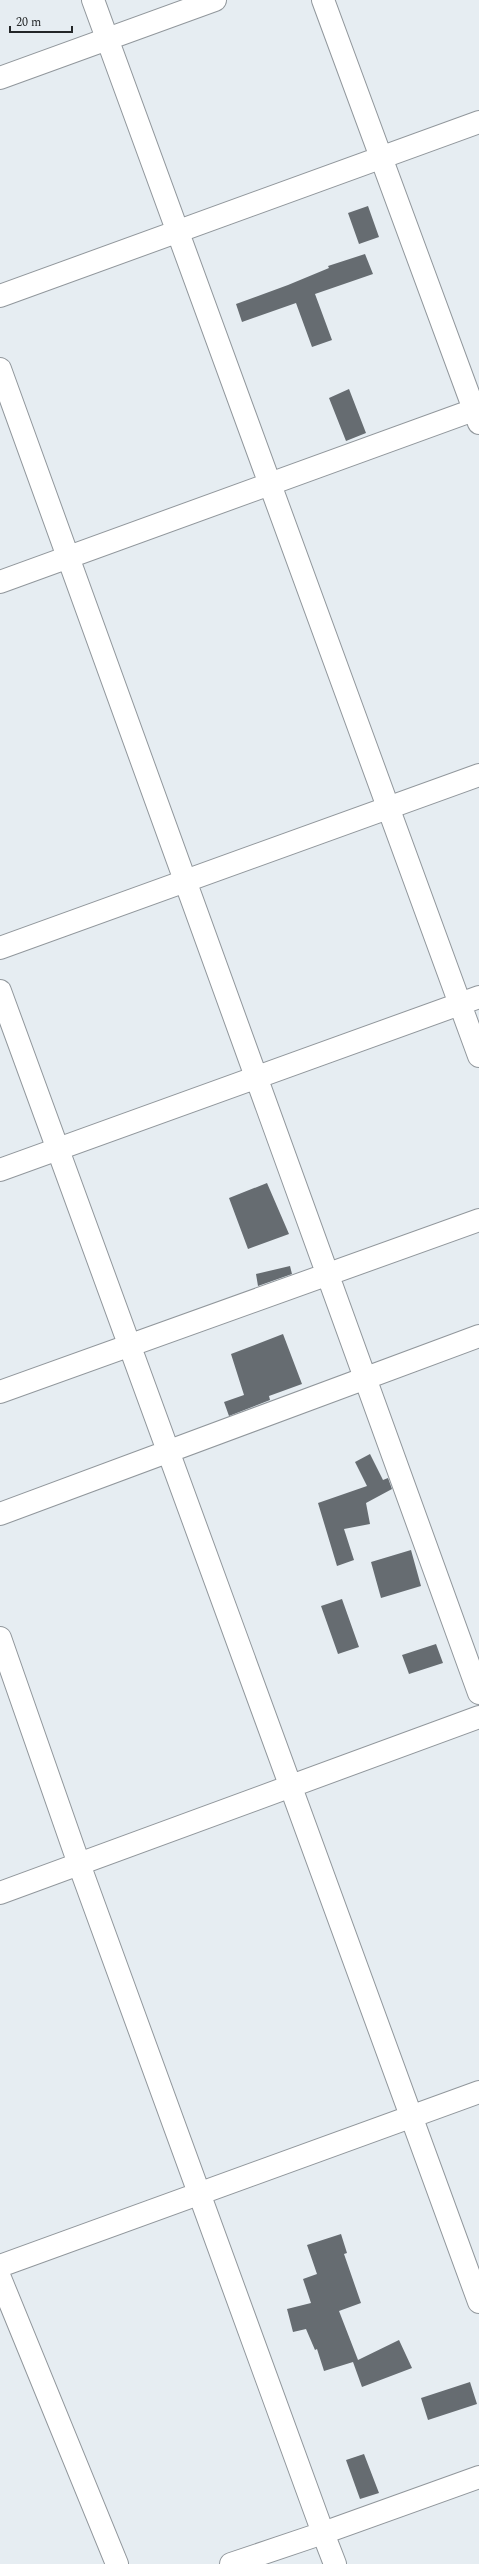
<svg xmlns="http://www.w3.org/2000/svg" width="479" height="2564" font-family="Spectral,serif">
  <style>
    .building { fill: #666c71 }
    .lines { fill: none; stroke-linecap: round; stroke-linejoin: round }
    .minor-casing { stroke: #91979c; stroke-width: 24 }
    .tertiary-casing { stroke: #91979c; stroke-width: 24 }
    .minor { stroke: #fff; stroke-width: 22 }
    .tertiary { stroke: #fff; stroke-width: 22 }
  </style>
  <rect width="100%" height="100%" fill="#e6edf2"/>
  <path class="building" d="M368,206L379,237L359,244L348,213Z
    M365,254L373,274L315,294L332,340L312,347L296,303L242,322L236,304L288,285L329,268L328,266Z
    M349,389L366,433L346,441L329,398Z
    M267,1183L289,1234L248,1249L229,1198Z
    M290,1266L292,1274L258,1286L256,1274Z
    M283,1334L302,1384L269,1396L270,1400L229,1416L224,1402L244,1395L231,1354Z
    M370,1454L383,1480L388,1478L392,1489L366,1503L370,1524L344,1529L354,1560L337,1566L318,1503L367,1486L355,1462Z
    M411,1550L421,1586L381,1598L371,1562Z
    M342,1599L359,1647L338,1654L321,1606Z
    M436,1644L443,1663L409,1674L402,1655Z
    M341,2234L347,2253L344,2254L361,2303L339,2311L358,2360L399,2340L412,2368L362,2387L353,2362L324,2371L317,2349L315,2350L306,2329L293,2332L287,2309L311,2303L303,2279L317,2274L307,2245Z
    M470,2382L477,2404L428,2420L421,2398Z
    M364,2454L379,2493L360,2499L346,2460Z"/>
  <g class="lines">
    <defs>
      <path id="minor" d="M93,0L479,1056
        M323,0L479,423
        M0,78L215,0
        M0,296L479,122
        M0,369L479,1693
        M0,582L479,408
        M0,948L479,775
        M0,991L479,2302
        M0,1170L479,997
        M0,1392L479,1220
        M0,1514L479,1336
        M0,1638L79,1864L323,2533L231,2564
        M0,1893L479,1717
        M0,2266L479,2092
        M0,2278L117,2564"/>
      <path id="tertiary" d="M335,2564L323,2533L479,2477"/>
    </defs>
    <use href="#minor" class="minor-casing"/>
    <use href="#tertiary" class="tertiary-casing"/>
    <use href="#minor" class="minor"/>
    <use href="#tertiary" class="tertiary"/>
  </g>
  <path d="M10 26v6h62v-6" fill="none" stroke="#232628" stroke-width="2"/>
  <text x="16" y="26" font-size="12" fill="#232628" stroke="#e6edf2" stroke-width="3" paint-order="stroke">20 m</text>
</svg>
